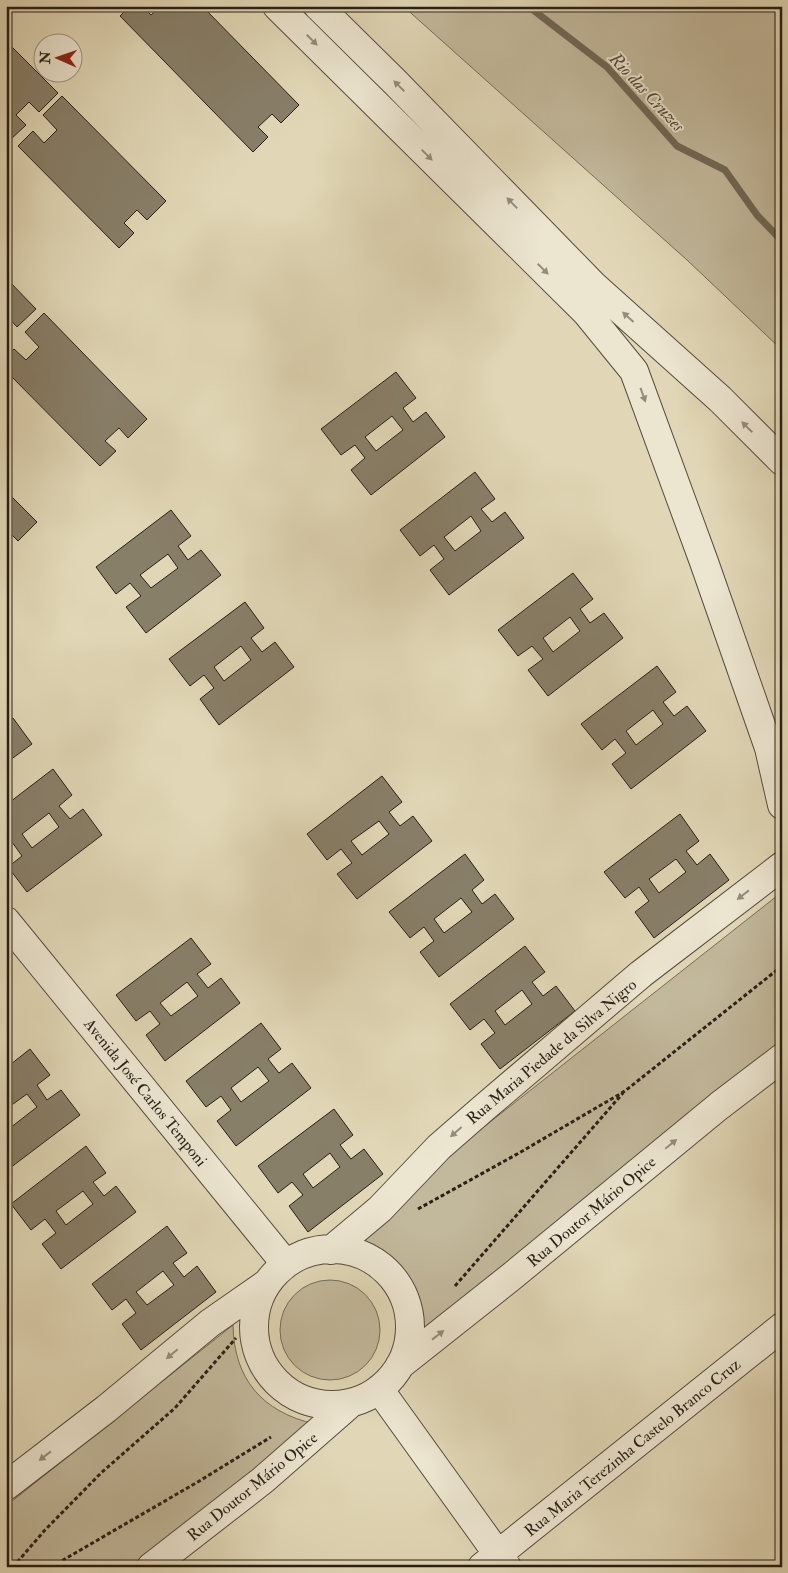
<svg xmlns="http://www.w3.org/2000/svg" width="788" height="1573" font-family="'IM FELL Double Pica',serif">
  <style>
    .green { fill: #c2b89b; stroke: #756c58 }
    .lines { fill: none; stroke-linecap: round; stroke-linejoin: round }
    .stream { stroke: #716856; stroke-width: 7 }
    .building { fill: #887f69; stroke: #281f16; fill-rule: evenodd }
    .minor-casing { stroke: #564d3e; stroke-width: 30 }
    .path { stroke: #281f16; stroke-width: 3; stroke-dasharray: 4 2.5; stroke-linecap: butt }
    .minor { stroke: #ece5d0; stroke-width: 28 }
    .oneway { fill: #948c7c }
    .labels { text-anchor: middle; stroke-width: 4; stroke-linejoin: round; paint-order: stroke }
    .street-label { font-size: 16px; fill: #281f16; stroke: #ece5d0 }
    .water-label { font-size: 18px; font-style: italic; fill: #53493b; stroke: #ece5d0 }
  </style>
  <rect width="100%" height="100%" fill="#e1d7b6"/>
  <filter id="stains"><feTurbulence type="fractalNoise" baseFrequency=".004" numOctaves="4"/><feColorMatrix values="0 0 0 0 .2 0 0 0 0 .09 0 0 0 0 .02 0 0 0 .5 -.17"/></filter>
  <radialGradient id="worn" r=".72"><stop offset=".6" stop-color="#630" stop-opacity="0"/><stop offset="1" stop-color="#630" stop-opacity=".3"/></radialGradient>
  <path class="green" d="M403,6H782V350L687,260Z
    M782,892V1041L420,1337C423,1283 395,1248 343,1238Z
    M280 1330a50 50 0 1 1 100 0a50 50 0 1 1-100 0Z
    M233,1325C234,1379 262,1412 315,1424L131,1567H6V1506Z"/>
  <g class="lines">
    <path class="stream" d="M528,6L607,67L677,146L725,170L757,215L782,241"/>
  </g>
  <path class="building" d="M130,6H142L151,15L161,6H202L299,105L281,123L272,114L258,127L268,137L253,152L120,16Z
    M6,41L58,93L39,112L29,102L16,115L26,125L10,140L6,136Z
    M62,96L166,201L147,220L137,210L124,223L134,233L119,248L18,146L33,131L44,143L57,130L43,115Z
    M6,278L36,309L17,327L8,317L6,319Z
    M44,313L147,419L128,438L119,428L105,441L116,451L100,466L6,371V357L14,349L26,360L39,347L25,332Z
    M396,372L416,398L403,408L413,422L426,412L445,437L371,495L351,470L365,458L355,445L341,455L321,429ZM392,416L403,430L376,451L365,437Z
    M475,472L495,499L481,509L492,522L505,512L524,538L449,595L430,570L444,559L434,545L420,556L400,530ZM471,516L481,531L455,551L444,537Z
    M6,491L37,522L18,541L8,531L6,533Z
    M171,510L191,536L178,546L188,560L201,550L221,575L146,633L126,607L141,596L130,583L116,594L96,567ZM168,554L178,568L151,588L140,575Z
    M573,573L593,599L580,609L590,623L604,613L623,638L548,696L528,670L543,659L532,646L518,656L498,630ZM570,617L580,631L553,652L543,638Z
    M245,602L264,628L251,638L262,652L275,642L294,667L219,725L200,699L214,688L204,675L190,686L169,659ZM241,646L251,660L224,681L214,667Z
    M657,666L676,692L663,702L674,716L687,706L706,731L631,789L612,764L626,753L615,739L602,750L581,724ZM653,710L663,724L636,745L626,731Z
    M13,718L32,744L6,763V723Z
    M53,769L72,795L59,806L70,819L83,809L102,835L27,892L8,867L22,856L12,842L6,846V805ZM49,813L59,827L32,848L22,834Z
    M382,776L402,802L389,812L400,826L413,816L432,841L357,899L337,874L352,863L341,849L327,860L307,834ZM379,821L389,834L362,855L351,841Z
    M680,814L699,841L686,851L697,865L710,854L729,880L654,938L635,912L649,901L639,887L625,898L604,872ZM676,859L686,872L659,893L649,879Z
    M465,854L484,880L472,890L482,904L495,894L514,919L439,977L420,952L434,941L424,927L410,938L389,912ZM461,898L472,912L444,933L434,919Z
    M191,938L211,964L197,974L208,988L221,978L240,1003L165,1061L146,1035L160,1024L150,1011L136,1021L116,995ZM187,982L198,996L171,1016L160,1003Z
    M525,946L545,972L532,982L543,996L556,986L575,1011L500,1069L481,1044L495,1033L484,1019L470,1030L450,1004ZM522,990L532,1004L505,1025L495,1011Z
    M261,1023L281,1049L268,1059L279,1073L292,1063L311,1088L236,1146L217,1121L231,1110L221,1096L206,1107L186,1081ZM258,1067L269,1081L241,1102L231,1088Z
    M30,1049L50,1075L37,1085L47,1100L61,1090L80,1115L6,1171V1123L10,1128L37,1107L27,1094L6,1109V1068Z
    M334,1109L353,1135L340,1145L351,1159L364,1149L383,1174L308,1232L289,1206L303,1195L292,1182L278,1193L258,1166ZM330,1153L340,1167L313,1188L303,1174Z
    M86,1146L106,1173L93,1182L104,1196L116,1186L136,1212L61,1269L42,1244L56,1233L45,1219L31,1230L11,1204ZM83,1191L93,1204L66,1225L56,1211Z
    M167,1226L187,1253L173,1263L184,1277L197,1266L216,1292L141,1350L122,1324L136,1313L126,1299L112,1310L92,1284ZM163,1271L174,1285L147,1305L136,1292Z"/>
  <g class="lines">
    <defs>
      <path id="minor" d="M277,6L586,312L634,371L704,562L769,748L782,805
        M318,6L395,82L594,286L720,399L782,461
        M6,921L285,1263
        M254 1327a78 78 0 1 1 156 0a78 78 0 1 1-156 0Z
        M331,1250L380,1209L439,1147L486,1106L641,974L782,866
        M400,1365L511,1277L719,1106L782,1058
        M379,1389L507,1567
        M6,1486L106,1409L210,1323L266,1284
        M151,1567L263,1480L351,1403
        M482,1567L782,1327"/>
    </defs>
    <use href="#minor" class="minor-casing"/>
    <path class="path" d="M418,1209L519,1153L625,1091L782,966
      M455,1286L623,1093
      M13,1567L45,1530L101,1473L175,1408L236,1338
      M51,1567L196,1483L271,1437"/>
    <use href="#minor" class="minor"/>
  </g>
  <defs><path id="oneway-solid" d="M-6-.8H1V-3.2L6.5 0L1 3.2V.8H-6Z" transform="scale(1.25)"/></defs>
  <g class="oneway">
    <use href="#oneway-solid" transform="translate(312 40) rotate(45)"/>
    <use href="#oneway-solid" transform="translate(399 86) rotate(-135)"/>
    <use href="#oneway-solid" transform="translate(427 155) rotate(45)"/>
    <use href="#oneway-solid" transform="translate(512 203) rotate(-134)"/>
    <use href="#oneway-solid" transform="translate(543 269) rotate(45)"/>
    <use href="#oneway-solid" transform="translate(628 317) rotate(-138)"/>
    <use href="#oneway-solid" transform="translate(643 395) rotate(70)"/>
    <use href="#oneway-solid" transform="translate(747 427) rotate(-135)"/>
    <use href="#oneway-solid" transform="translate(743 895) rotate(142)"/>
    <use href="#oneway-solid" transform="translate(456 1132) rotate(139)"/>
    <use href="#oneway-solid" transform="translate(671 1144) rotate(-39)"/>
    <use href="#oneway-solid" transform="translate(438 1335) rotate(-38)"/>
    <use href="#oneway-solid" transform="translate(172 1354) rotate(140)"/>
    <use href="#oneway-solid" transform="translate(45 1456) rotate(142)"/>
  </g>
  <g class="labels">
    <g class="street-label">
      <text transform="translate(551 1051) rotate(-40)" y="6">Rua Maria Piedade da Silva Nigro</text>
      <text transform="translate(146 1092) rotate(51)" y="6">Avenida José Carlos Temponi</text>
      <text transform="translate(591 1211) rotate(-40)" y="6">Rua Doutor Mário Opice</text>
      <text transform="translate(632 1447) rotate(-39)" y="6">Rua Maria Terezinha Castelo Branco Cruz</text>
      <text transform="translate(252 1486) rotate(-39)" y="6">Rua Doutor Mário Opice</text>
    </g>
    <g class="water-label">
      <text transform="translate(647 92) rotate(47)" y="6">Rio das Cruzes</text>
    </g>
  </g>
  <rect width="788" height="1573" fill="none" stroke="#e1d7b6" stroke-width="25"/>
  <rect x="8" y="8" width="773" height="1558" fill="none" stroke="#281f16" stroke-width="2.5"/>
  <rect x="12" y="12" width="763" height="1548" fill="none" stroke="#281f16"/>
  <g transform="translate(58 58) rotate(272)"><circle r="24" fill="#ece5d0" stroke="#9e9686"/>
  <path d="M0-4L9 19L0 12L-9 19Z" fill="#8f2418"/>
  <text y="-8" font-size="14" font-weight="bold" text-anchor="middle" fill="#281f16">N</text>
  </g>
  <rect width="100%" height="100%" filter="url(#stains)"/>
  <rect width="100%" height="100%" fill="url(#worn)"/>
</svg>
